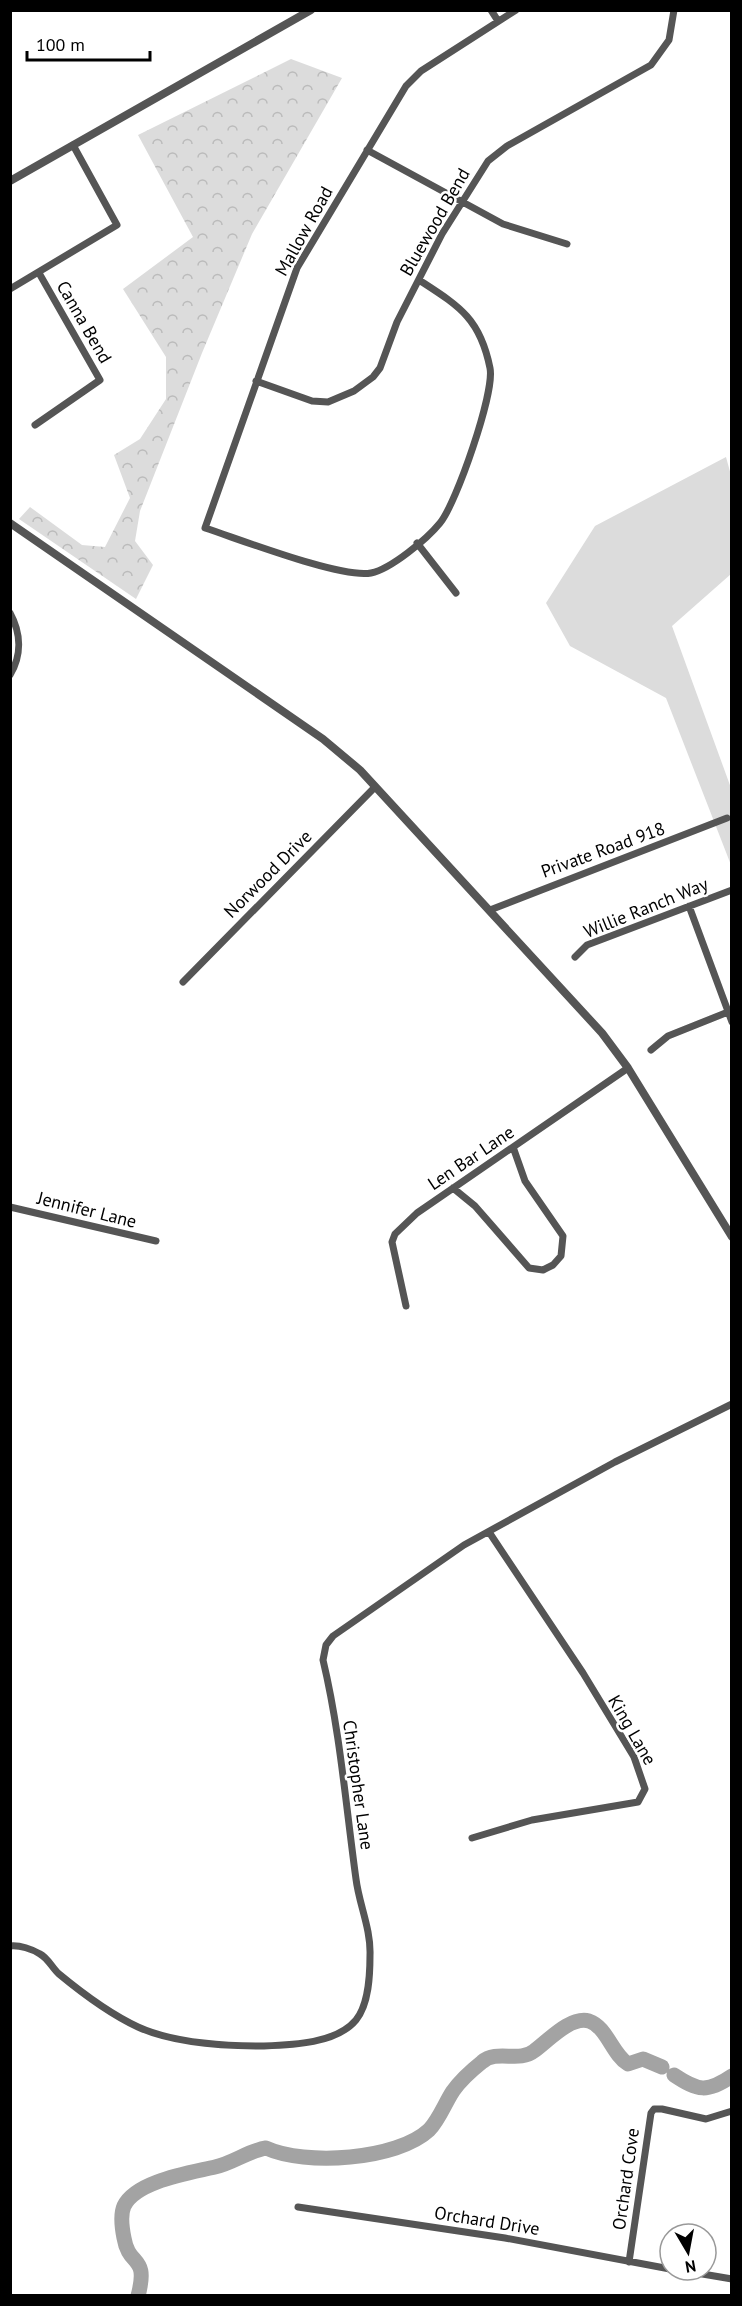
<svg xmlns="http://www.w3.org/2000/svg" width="742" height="2306" font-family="'PT Sans',sans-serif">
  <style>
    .green { fill: #dcdcdc }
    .forest { fill: url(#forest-crowns) }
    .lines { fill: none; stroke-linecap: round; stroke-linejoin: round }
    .river { stroke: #a3a3a3; stroke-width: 15 }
    .minor { stroke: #555; stroke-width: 7 }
    .tertiary { stroke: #555; stroke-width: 8 }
    .labels { text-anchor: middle; stroke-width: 5; stroke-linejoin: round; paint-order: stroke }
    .street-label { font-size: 18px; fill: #000; stroke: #fff }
  </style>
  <defs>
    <pattern id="forest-crowns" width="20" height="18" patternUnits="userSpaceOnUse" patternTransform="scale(1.5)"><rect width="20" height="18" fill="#dcdcdc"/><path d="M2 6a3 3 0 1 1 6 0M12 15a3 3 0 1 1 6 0" fill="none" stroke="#bbb"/></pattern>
  </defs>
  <rect width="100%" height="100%" fill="#fff"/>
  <path class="green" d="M726,457L732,479L731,574L672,626L731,788V865L666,698L570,646L546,603L595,526Z"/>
  <path class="forest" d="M291,59L342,78L252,234L202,353L140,511L135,541L153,565L136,599L19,519L30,507L82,545L105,547L130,498L114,455L140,439L166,399V357L123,289L193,237L138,135Z"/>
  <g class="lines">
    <path class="river" d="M674,2075C698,2091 707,2093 732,2076
      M138,2296C149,2254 129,2268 124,2238C122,2228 120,2215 124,2206C136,2181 190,2173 215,2167C233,2163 248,2151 266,2148C305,2166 397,2160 429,2130C439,2120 445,2103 453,2091C460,2081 472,2070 482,2062C497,2049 519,2063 534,2051C548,2041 570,2016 589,2021C607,2027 612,2054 628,2064L643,2059L662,2067"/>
    <path class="minor" d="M491,10L498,21
      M367,150L503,224L567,244
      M419,280C459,306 480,318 490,368C495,392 456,504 440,523C427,539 391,569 371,573C342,579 239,539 205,528L297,268L406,86L421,71L516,10
      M10,289L117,225L73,145
      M256,381L312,401L328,402L354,391L373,377L380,368L397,322L442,234L488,161L507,146L651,65L669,40L674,10
      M35,425L100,380L39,273
      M417,543L456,593
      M10,613C21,633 22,655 10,675
      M689,906L732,1022
      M490,910L727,818
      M575,957L587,945L732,890
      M183,982L375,787
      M651,1050L668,1036L728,1012
      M453,1188L475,1206L529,1268L543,1270L553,1265L561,1256L563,1236L525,1181L513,1147
      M10,1207L156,1241
      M406,1306L392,1242L395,1234L417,1213L628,1068
      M472,1838L532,1820L638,1802L645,1789L634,1757L583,1673L489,1532
      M10,1946C20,1945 32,1949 40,1954C48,1958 52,1968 59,1974C82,1993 110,2014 138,2027C173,2043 224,2046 262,2046C291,2045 336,2044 356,2020C369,2004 370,1975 370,1955C371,1929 359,1904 356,1879C346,1807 340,1731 323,1660L326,1645L333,1636L464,1545L615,1462L732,1404
      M298,2207L505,2238L670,2269
      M629,2262L651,2113L654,2109H662L706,2119L732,2111
      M679,2270L732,2279"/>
    <path class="tertiary" d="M10,181L311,10
      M10,523L323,739L360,770L602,1033L628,1068L732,1237"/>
  </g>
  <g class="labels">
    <g class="street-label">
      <text transform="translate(435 222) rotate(-60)" y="6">Bluewood Bend</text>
      <text transform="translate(304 231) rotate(-61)" y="6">Mallow Road</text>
      <text transform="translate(84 322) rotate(60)" y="6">Canna Bend</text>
      <text transform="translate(603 850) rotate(-20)" y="6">Private Road 918</text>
      <text transform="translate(268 874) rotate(-45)" y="6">Norwood Drive</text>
      <text transform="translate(646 908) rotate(-22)" y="6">Willie Ranch Way</text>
      <text transform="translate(471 1158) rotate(-34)" y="6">Len Bar Lane</text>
      <text transform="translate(87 1210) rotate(14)" y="6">Jennifer Lane</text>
      <text transform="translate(632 1730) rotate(60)" y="6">King Lane</text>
      <text transform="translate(358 1785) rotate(82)" y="6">Christopher Lane</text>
      <text transform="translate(626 2179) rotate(-82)" y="6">Orchard Cove</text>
      <text transform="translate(487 2221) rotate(9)" y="6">Orchard Drive</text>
    </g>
  </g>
  <rect width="742" height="2306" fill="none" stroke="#000000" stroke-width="24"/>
  <g transform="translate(688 2252) rotate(170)"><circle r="28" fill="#ffffff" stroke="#999999" stroke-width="1.5"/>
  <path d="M0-4.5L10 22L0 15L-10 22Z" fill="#000000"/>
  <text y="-9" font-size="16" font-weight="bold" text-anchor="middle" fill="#000000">N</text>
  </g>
  <path d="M27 51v9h123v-9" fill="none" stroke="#000000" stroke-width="3"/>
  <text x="36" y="51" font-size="18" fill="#000000" stroke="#ffffff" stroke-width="4.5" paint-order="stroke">100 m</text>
</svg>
